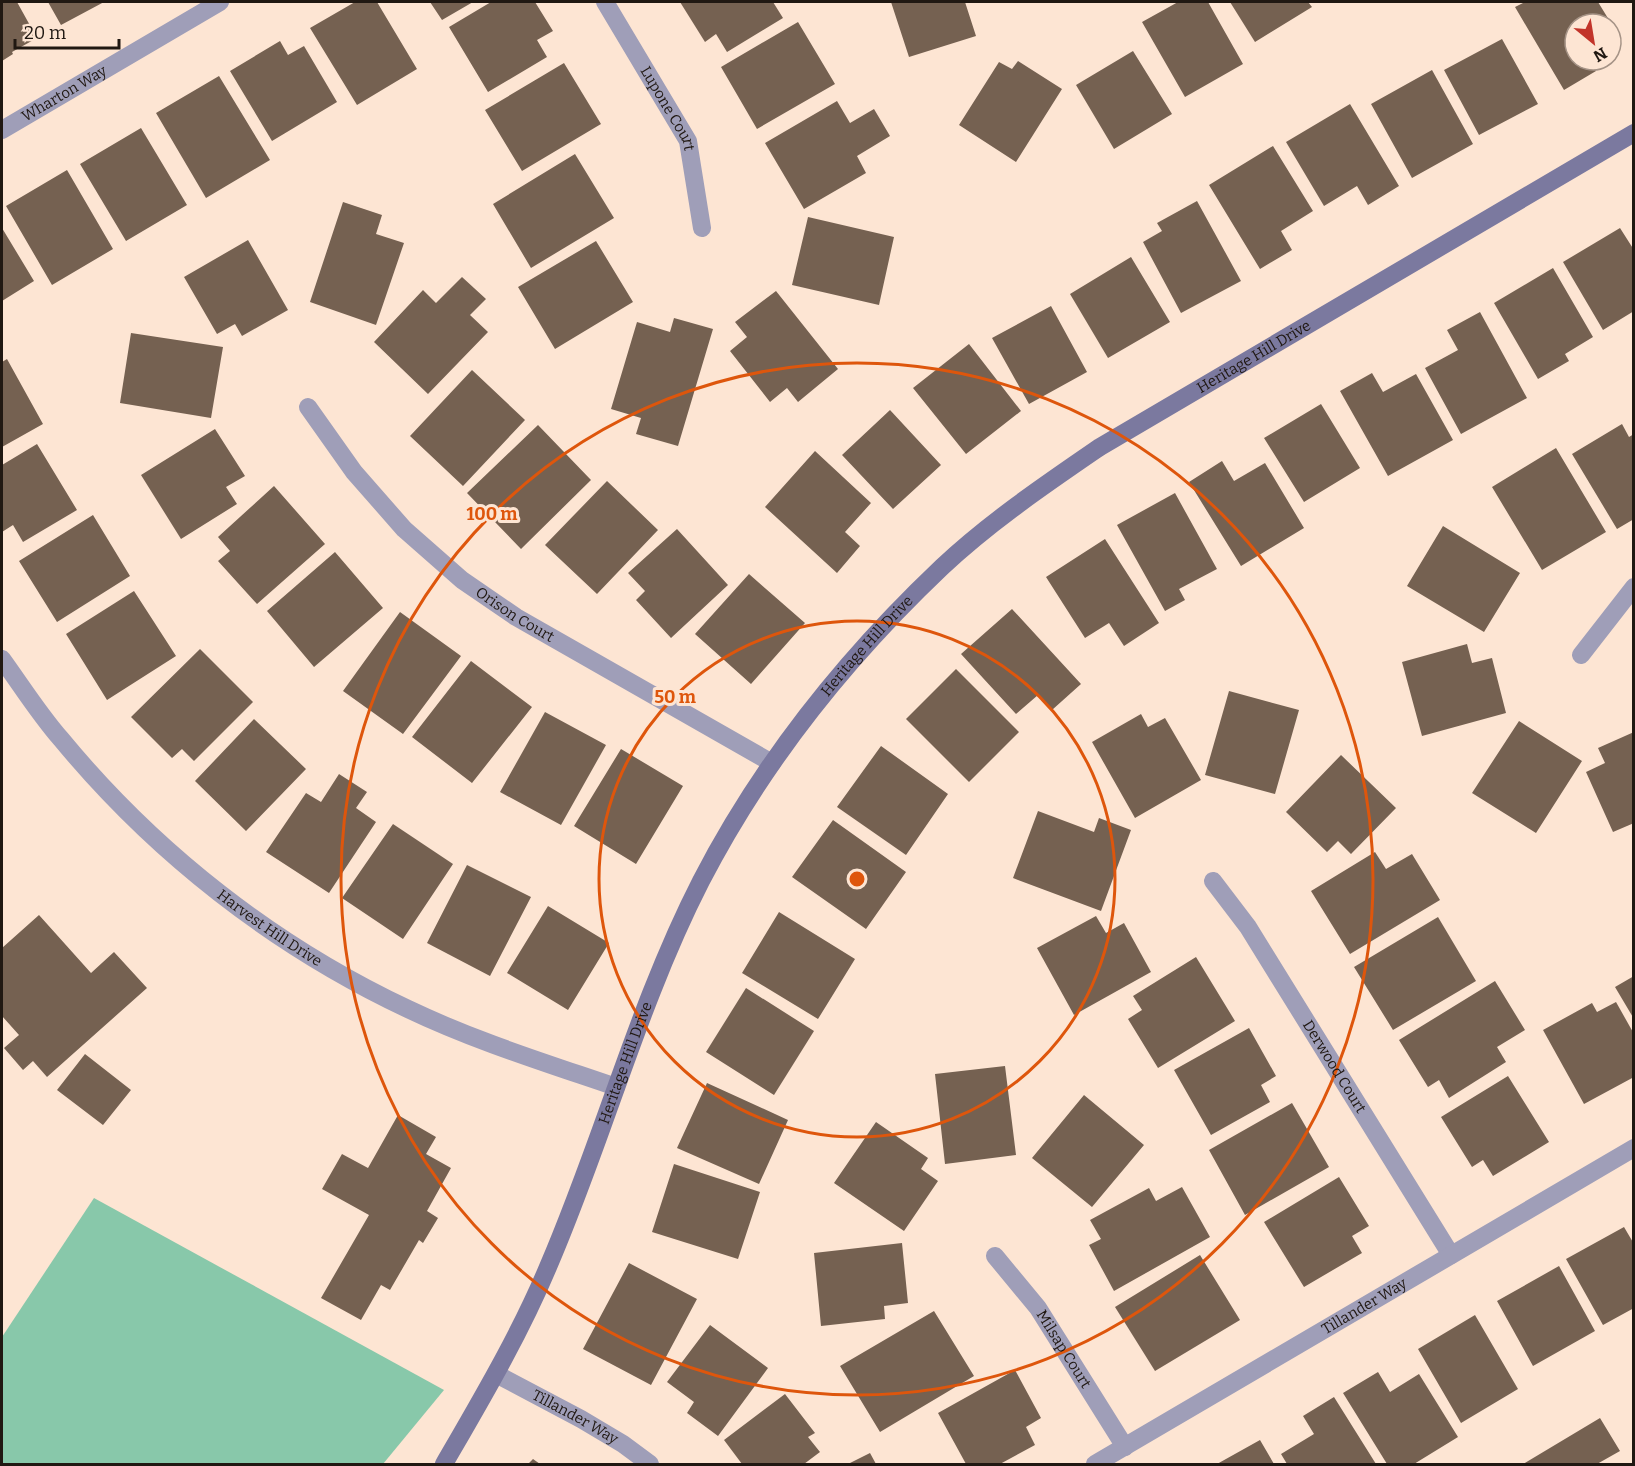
<svg xmlns="http://www.w3.org/2000/svg" width="1635" height="1466" font-family="Bitter,serif">
  <style>
    .green { fill: #88c8aa }
    .building { fill: #756151 }
    .lines { fill: none; stroke-linecap: round; stroke-linejoin: round }
    .street { stroke: #9f9eb8; stroke-width: 18 }
    .secondary { stroke: #7b799f; stroke-width: 18 }
    .ring { fill: none; stroke: #de560c; stroke-width: 3 }
    .labels { text-anchor: middle; stroke-width: 6; stroke-linejoin: round; paint-order: stroke }
    .street-label { font-size: 15px; fill: #201812; stroke: #fde5d3 }
    .centre { fill: #de560c; stroke: #fde5d3; stroke-width: 3 }
    .ring-label { font-size: 18px; text-anchor: middle; font-weight: bold; fill: #de560c; stroke: #fde5d3; stroke-width: 6; stroke-linejoin: round; paint-order: stroke }
  </style>
  <rect width="100%" height="100%" fill="#fde5d3"/>
  <path class="green" d="M94,1198L444,1390L383,1464H2V1337Z"/>
  <path class="building" d="M2,2H17L37,38L12,52L13,54L2,61Z
    M48,2H104L61,25Z
    M355,2H377L417,69L357,105L310,28Z
    M430,2H473L442,20Z
    M491,2H535L553,31L537,40L547,57L488,92L449,27Z
    M680,2H773L783,18L727,52L716,34L705,42Z
    M891,2H965L976,36L909,57Z
    M1178,2H1208L1243,64L1185,97L1142,22Z
    M1230,2H1308L1312,7L1255,42Z
    M1525,2H1598L1617,33L1611,37V24H1575V60H1590L1596,71L1564,90L1515,7Z
    M798,22L835,84L757,129L721,67Z
    M1502,39L1538,104L1479,135L1444,70Z
    M280,41L288,55L304,46L337,102L272,141L230,71Z
    M1133,51L1172,114L1114,149L1076,85Z
    M1018,61L1062,89L1016,162L959,125L999,62L1012,69Z
    M564,63L601,124L522,171L485,110Z
    M1432,70L1473,144L1412,178L1371,104Z
    M219,76L270,160L206,198L156,113Z
    M837,101L850,123L874,109L890,136L857,156L866,173L804,209L765,143Z
    M1350,104L1399,186L1368,205L1357,186L1324,206L1286,142Z
    M141,128L187,205L126,241L80,164Z
    M1273,146L1313,211L1281,231L1292,250L1260,269L1209,185Z
    M575,154L614,218L531,268L493,204Z
    M67,170L113,249L52,285L6,206Z
    M1197,201L1241,281L1181,313L1143,242L1162,231L1157,223Z
    M343,202L382,215L376,234L404,243L376,325L310,302Z
    M808,217L894,237L879,305L792,285Z
    M2,228L34,281L2,301Z
    M1620,228L1634,250V311L1603,330L1563,262Z
    M248,240L288,310L242,336L235,324L217,334L184,277Z
    M596,241L633,302L555,349L518,287Z
    M1131,257L1170,322L1108,358L1070,294Z
    M1553,268L1593,337L1565,354L1569,361L1538,379L1494,303Z
    M462,277L486,299L470,315L488,332L428,394L374,342L423,290L436,303Z
    M776,291L838,369L798,402L787,388L770,402L730,351L747,337L735,322Z
    M1051,306L1087,372L1029,404L992,338Z
    M1480,312L1527,398L1461,434L1425,368L1458,350L1447,330Z
    M674,318L713,329L678,446L636,434L641,418L611,409L637,322L670,332Z
    M131,333L223,347L211,418L120,403Z
    M969,344L1021,411L966,454L913,388Z
    M7,359L43,424L2,447V362Z
    M472,370L525,420L463,486L410,436Z
    M1372,373L1383,392L1416,374L1453,440L1388,476L1340,391Z
    M1321,404L1360,468L1304,502L1264,438Z
    M890,410L941,465L893,509L842,455Z
    M1622,424L1629,437L1634,434V519L1617,529L1572,454Z
    M538,425L591,480L521,549L467,493Z
    M215,429L245,476L226,487L237,504L181,539L141,475Z
    M37,444L77,510L23,542L13,525L2,532V465Z
    M1556,448L1606,532L1542,570L1492,487Z
    M815,451L871,503L845,532L860,546L837,573L765,507Z
    M1222,461L1234,481L1265,463L1304,528L1241,566L1189,482Z
    M607,481L658,530L597,594L545,545Z
    M274,486L325,544L257,604L218,561L230,551L218,537Z
    M1175,493L1217,569L1179,589L1185,600L1165,611L1117,525Z
    M93,515L130,576L57,622L19,561Z
    M1443,526L1520,573L1484,632L1407,586Z
    M677,529L728,585L671,638L636,600L645,591L628,573Z
    M1105,539L1159,623L1124,646L1109,623L1085,638L1046,577Z
    M335,552L383,608L314,667L267,611Z
    M749,574L805,623L751,684L695,634Z
    M134,591L176,656L107,700L66,634Z
    M1012,609L1081,684L1052,710L1038,695L1016,714L961,654Z
    M400,612L461,656L403,734L343,691Z
    M1467,644L1472,663L1492,658L1506,713L1422,736L1402,662Z
    M200,649L253,702L194,761L182,749L172,758L131,717Z
    M471,661L532,707L472,783L412,737Z
    M956,669L1019,732L969,782L906,719Z
    M1229,691L1299,710L1275,794L1205,775Z
    M545,712L606,745L561,825L500,792Z
    M1141,714L1148,727L1165,718L1201,780L1135,818L1092,742Z
    M254,719L306,769L246,831L195,781Z
    M1519,721L1582,761L1536,833L1472,793Z
    M1634,732V823L1613,832L1586,772L1605,763L1598,748Z
    M881,746L948,794L906,855L837,807Z
    M621,749L683,786L636,864L574,826Z
    M1341,755L1396,808L1351,854L1338,841L1327,852L1286,812Z
    M339,774L367,792L356,808L376,822L329,893L266,852L306,793L321,802Z
    M1038,811L1094,832L1099,818L1131,830L1101,911L1013,878Z
    M833,820L906,872L866,929L792,877Z
    M393,824L453,864L403,939L342,898Z
    M1375,852L1386,869L1412,854L1440,900L1350,954L1311,891Z
    M467,865L531,897L490,976L427,943Z
    M548,906L609,943L568,1010L507,973Z
    M779,912L855,959L818,1019L742,973Z
    M39,915L91,973L114,952L147,988L47,1077L33,1061L23,1070L4,1048L19,1035L2,1016V948Z
    M1096,916L1106,933L1124,923L1151,972L1074,1015L1037,948Z
    M1438,917L1476,981L1393,1030L1354,967Z
    M1196,957L1235,1021L1158,1068L1128,1019L1142,1010L1133,996Z
    M1634,976V1019L1615,987Z
    M1495,981L1525,1030L1497,1047L1506,1062L1449,1098L1439,1080L1428,1087L1399,1040Z
    M746,988L814,1031L774,1095L706,1052Z
    M1616,1002L1634,1034V1077L1584,1104L1543,1030L1592,1003L1597,1012Z
    M1249,1028L1276,1076L1261,1085L1270,1102L1211,1135L1174,1070Z
    M85,1054L131,1090L103,1125L57,1090Z
    M1005,1066L1016,1155L945,1164L935,1074Z
    M1508,1076L1549,1142L1493,1176L1483,1160L1472,1167L1441,1117Z
    M707,1083L788,1120L759,1184L677,1148Z
    M1084,1095L1144,1145L1092,1207L1032,1158Z
    M1292,1103L1329,1167L1245,1215L1209,1150Z
    M398,1115L436,1137L426,1154L451,1168L427,1211L438,1218L423,1243L419,1240L390,1290L381,1285L361,1320L321,1298L369,1215L322,1189L342,1154L368,1168Z
    M876,1122L928,1158L921,1169L938,1181L904,1231L834,1183Z
    M674,1164L760,1192L738,1259L652,1232Z
    M1339,1177L1369,1226L1352,1236L1362,1253L1304,1287L1264,1222Z
    M1182,1187L1210,1237L1114,1291L1089,1245L1101,1239L1090,1220L1149,1188L1156,1201Z
    M1624,1227L1634,1244V1308L1603,1325L1566,1259Z
    M902,1243L908,1303L884,1306L885,1319L821,1326L814,1253Z
    M1200,1255L1240,1320L1155,1371L1115,1307Z
    M629,1263L697,1299L651,1385L583,1349Z
    M1559,1266L1595,1331L1533,1366L1497,1301Z
    M934,1311L974,1376L880,1432L840,1366Z
    M1475,1315L1518,1389L1461,1423L1418,1349Z
    M710,1325L768,1368L718,1436L687,1413L694,1402L667,1382Z
    M1015,1370L1041,1418L1026,1427L1035,1445L1000,1464H966L938,1413Z
    M1378,1372L1390,1392L1419,1374L1458,1437L1414,1464H1387L1343,1393Z
    M785,1394L815,1433L808,1437L820,1452L804,1464H742L724,1440Z
    M1334,1397L1376,1464H1287L1281,1454L1314,1434L1303,1416Z
    M1600,1418L1620,1451L1597,1464H1523Z
    M1260,1440L1274,1464H1217Z
    M870,1453L876,1464H848Z
    M533,1459L540,1464H528Z"/>
  <g class="lines">
    <g class="street">
      <path id="s1" d="M605,2L688,141L702,228"/>
      <path id="s2" d="M2,130L220,2"/>
      <path id="s3" d="M308,407L354,472L404,529L462,580L516,617L772,763"/>
      <path d="M1581,655L1634,587"/>
      <path id="s4" d="M2,659C21,685 39,714 61,739C155,853 274,946 408,1009C475,1041 546,1063 616,1087"/>
      <path id="s5" d="M1213,881L1248,927L1451,1255"/>
      <path id="s6" d="M995,1256L1038,1308L1125,1447"/>
      <path id="s7" d="M496,1374L581,1419L623,1444L650,1464"/>
      <path id="s8" d="M1095,1464L1634,1148"/>
    </g>
    <path class="secondary" id="s9" d="M444,1464C481,1400 519,1336 548,1267C603,1140 638,1004 701,881C762,763 846,658 942,567C990,522 1046,484 1100,447L1634,133"/>
  </g>
  <g class="ring">
    <circle cx="857" cy="879" r="258"/>
    <circle cx="857" cy="879" r="516"/>
  </g>
  <g class="labels">
    <g class="street-label">
      <text dy="5" stroke="none"><textPath href="#s2" startOffset="72">Wharton Way</textPath></text>
      <text dy="5" stroke="none"><textPath href="#s1" startOffset="124">Lupone Court</textPath></text>
      <text dy="5" stroke="none"><textPath href="#s9" startOffset="1413">Heritage Hill Drive</textPath></text>
      <text dy="5" stroke="none"><textPath href="#s3" startOffset="296">Orison Court</textPath></text>
      <text dy="5" stroke="none"><textPath href="#s9" startOffset="927">Heritage Hill Drive</textPath></text>
      <text dy="5" stroke="none"><textPath href="#s4" startOffset="382">Harvest Hill Drive</textPath></text>
      <text dy="5" stroke="none"><textPath href="#s9" startOffset="441">Heritage Hill Drive</textPath></text>
      <text dy="5" stroke="none"><textPath href="#s5" startOffset="222">Derwood Court</textPath></text>
      <text dy="5" stroke="none"><textPath href="#s8" startOffset="312">Tillander Way</textPath></text>
      <text dy="5" stroke="none"><textPath href="#s6" startOffset="116">Milsap Court</textPath></text>
      <text dy="5" stroke="none"><textPath href="#s7" startOffset="90">Tillander Way</textPath></text>
    </g>
  </g>
  <circle cx="857" cy="879" r="9" class="centre"/>
  <g class="ring-label">
    <text x="492" y="520">100 m</text>
    <text x="675" y="703">50 m</text>
  </g>
  <rect width="1635" height="1466" fill="none" stroke="#201812" stroke-width="6"/>
  <g transform="translate(1593 42) rotate(150)"><circle r="28" fill="#fde5d3" stroke="#a59386" stroke-width="1.5"/>
  <path d="M0-4.5L10 22L0 15L-10 22Z" fill="#c2342a"/>
  <text y="-9" font-size="16" font-weight="bold" text-anchor="middle" fill="#201812">N</text>
  </g>
  <path d="M15 39v9h104v-9" fill="none" stroke="#201812" stroke-width="3"/>
  <text x="24" y="39" font-size="18" fill="#201812" stroke="#fde5d3" stroke-width="4.5" paint-order="stroke">20 m</text>
</svg>
